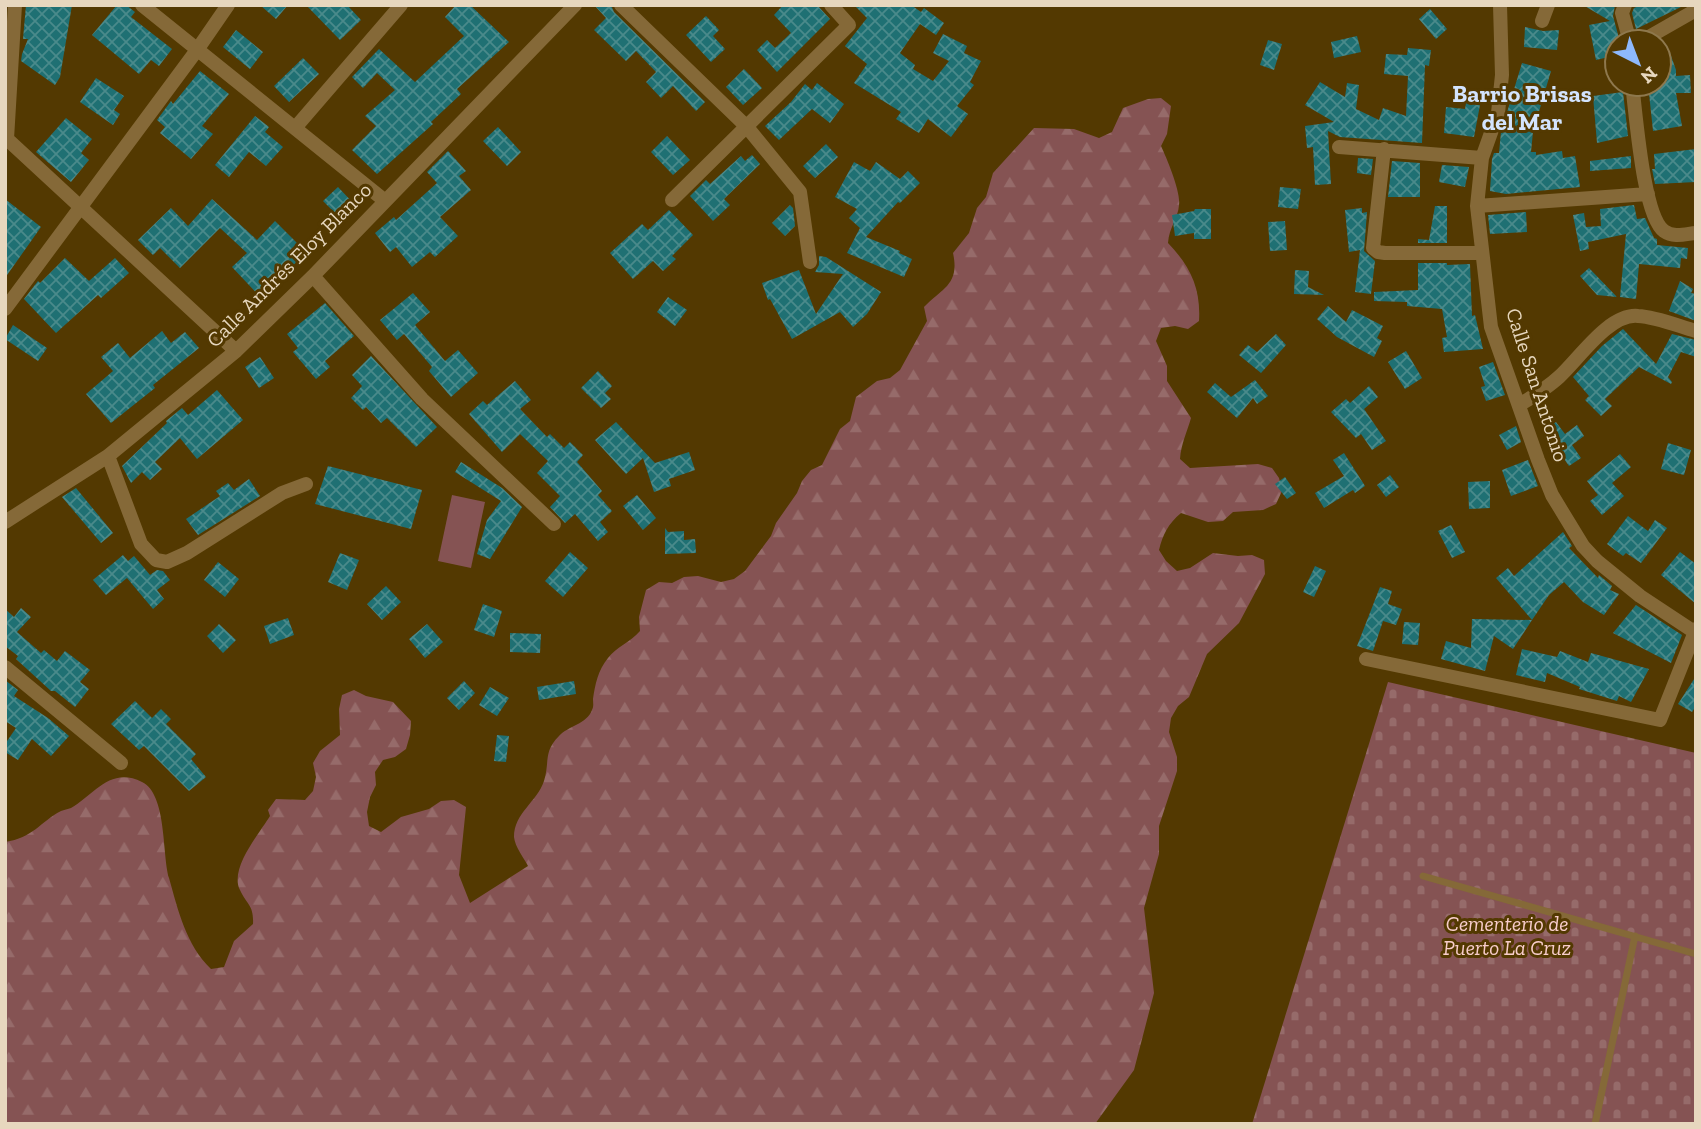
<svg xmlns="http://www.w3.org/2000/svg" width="1701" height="1129" font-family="'Zilla Slab',serif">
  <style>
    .green { fill: #855353 }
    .forest { fill: url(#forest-firs) }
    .cemetery { fill: url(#cemetery-stones) }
    .building { fill: url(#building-cross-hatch) }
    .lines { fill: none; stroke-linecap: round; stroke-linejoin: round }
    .service { stroke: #856938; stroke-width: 7 }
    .minor { stroke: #856938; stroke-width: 14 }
    .labels { text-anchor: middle; stroke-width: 6; stroke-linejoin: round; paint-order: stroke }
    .street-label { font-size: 21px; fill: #e7d7be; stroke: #533901 }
    .park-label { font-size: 21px; font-style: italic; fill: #f8cdcc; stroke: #533901 }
    .quarter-label { font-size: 24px; font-weight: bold; fill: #d3e4fe; stroke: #533901 }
  </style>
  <defs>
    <pattern id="forest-firs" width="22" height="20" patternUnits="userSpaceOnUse" patternTransform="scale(1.75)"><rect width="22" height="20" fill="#855353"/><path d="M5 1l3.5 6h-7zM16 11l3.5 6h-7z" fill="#966b6a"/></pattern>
    <pattern id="cemetery-stones" width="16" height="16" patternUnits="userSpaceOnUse" patternTransform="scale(1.75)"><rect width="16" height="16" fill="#855353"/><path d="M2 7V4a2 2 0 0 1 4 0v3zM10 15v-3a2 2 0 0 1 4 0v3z" fill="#966b6a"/></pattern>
    <pattern id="building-cross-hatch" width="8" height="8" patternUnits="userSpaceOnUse" patternTransform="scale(1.75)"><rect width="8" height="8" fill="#1f7073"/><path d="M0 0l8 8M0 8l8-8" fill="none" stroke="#4a8a8b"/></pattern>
  </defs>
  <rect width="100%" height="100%" fill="#533901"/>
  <path class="green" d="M452,495L485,502L471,568L438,561Z"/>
  <path class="forest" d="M1161,98L1171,106L1167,134L1161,146C1167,159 1181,192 1179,205C1178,219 1169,227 1168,243C1190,266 1201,288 1199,321L1188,329L1175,326L1161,328L1156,341L1167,366V381L1191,418C1187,432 1181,444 1180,459L1190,468L1258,464L1272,468L1279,478L1282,491L1276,504L1263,510L1233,512L1223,521L1208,522L1181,513C1168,524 1163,534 1159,550L1166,561L1177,571L1190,568L1213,553L1238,556L1252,555L1264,560L1265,574L1239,623L1207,654L1189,697L1178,706L1171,718L1169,732L1177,757V771L1159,826V854L1144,908L1154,993L1134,1070L1095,1124H5V842C33,838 40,822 61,811C64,810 68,809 71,808C94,795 110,766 142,782C167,794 162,854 169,878C178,910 186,945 211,969L224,967L234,941L253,924C254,905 247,905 240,890C229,869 259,834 270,816L268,810L276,799L305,800L313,791L316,777L313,763L320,751L340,735L339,709L342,695L354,690L366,696L393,702L411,721L410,735L406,749L395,757L383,760L375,772L376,785L370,797L367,812L369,826L381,832L401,817L429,809L441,801L454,800L466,807L459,875L470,903L528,866C524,858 515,847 514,837C514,813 537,802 544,781C550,762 543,752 559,736C568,726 587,724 592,710C594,706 593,703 593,699C595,685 598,670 608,658C616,647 631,642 640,631L639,617L646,590L659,582L672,583L684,577L698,576L721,582L734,579L745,571L771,536L776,523L797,493L802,481L811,470L822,465L840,429L850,421L856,397L877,381L890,378L900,370L927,321L924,307C942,288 960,285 953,253L969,233L977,208L986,197L993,173L1034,128L1074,129L1099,138L1112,132L1123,108L1148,99Z"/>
  <path class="cemetery" d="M1388,682L1696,753V1124H1252Z"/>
  <path class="building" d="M26,5H72L60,77L55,85L21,61L22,54L28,39H23Z
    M117,5H126L135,12L131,17L172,49L159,66L151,60L139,74L92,35Z
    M260,5H288L276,19Z
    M306,5H347L361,20L340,40Z
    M456,5H470L509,42L457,89L461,94L431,122L433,124L377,174L352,150L376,126L365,116L395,90L377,73L363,88L352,77L379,49L415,82L464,36L445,17Z
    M594,5H611L614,12L705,102L696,111L673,86L661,98L646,82L656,72L636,51L626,61L594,30L606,18Z
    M783,5H817L830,19L777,72L757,50L767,40L775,48L791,33L774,15Z
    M854,5H911L921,12L924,8L944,23L936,35L920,24L900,53L915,65L913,69L933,81L949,61L933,53L943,34L967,46L964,53L981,61L970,82L974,85L957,106L968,114L951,137L928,119L919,133L896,119L901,112L854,83L867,64L845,46L867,18Z
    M1583,5H1615L1613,16L1620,42H1617V55L1596,60L1589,25L1610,21Z
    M1641,5H1685L1636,29L1632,13L1634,8Z
    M1430,9L1447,29L1436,39L1419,19Z
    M706,16L719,30L713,36L725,49L711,62L686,35Z
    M1525,27L1543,31L1559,30L1557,50L1524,47Z
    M236,30L263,52L250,69L223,47Z
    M1357,36L1361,52L1334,58L1331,42Z
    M1268,40L1282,44L1274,70L1260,65Z
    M1408,48L1431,50L1429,66L1425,65L1422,143L1340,137L1328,131L1331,184L1315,185L1313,147L1307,148L1305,126L1334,122L1305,105L1320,82L1345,97L1347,83L1359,85L1356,109L1379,120L1383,108L1406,116L1408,76L1384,74L1386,54L1407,55Z
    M1670,53L1676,70V76L1690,75L1691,93H1676L1682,126L1653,131L1648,84H1659V56Z
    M303,58L319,74L289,102L274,86Z
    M1522,63L1551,71L1533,132L1531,152H1536V155L1562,151L1563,158L1575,156L1580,187L1506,194L1490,191L1492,159L1494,153H1499L1501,132Z
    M744,69L762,88L743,105L726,87Z
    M200,71L229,94L202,126L213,134L191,159L160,133L165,127L157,120L171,101L173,104Z
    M96,78L124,96L114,110L120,114L113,125L80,102Z
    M817,83L844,104L830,123L812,109L779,140L765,126L791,102L805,84L812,90Z
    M1623,92L1628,136L1597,143L1593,96Z
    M1466,103L1480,105L1474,137L1444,133L1446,107L1465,109Z
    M255,116L269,127L265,132L283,147L266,166L249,152L229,177L215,165Z
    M66,118L92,139L81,153L89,160L71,182L36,152Z
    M498,127L521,152L507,166L483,141Z
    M667,136L690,160L673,175L651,152Z
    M826,144L838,157L815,178L803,166Z
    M1696,149V182L1655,184L1652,169H1655L1654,154Z
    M448,151L466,171L459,176L471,190L440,217L458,236L435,257L430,252L412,267L396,247L390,252L375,233L394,217L396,220L437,183L427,172Z
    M752,155L760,164L724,199L730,205L713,221L690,196L706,180L710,184L741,156L745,161Z
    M1631,156V168L1590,171V161Z
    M1358,158L1373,159L1371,175L1357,173Z
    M1392,161L1420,163V197H1388Z
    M854,162L870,171L876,162L900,179L908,171L920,183L900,203L898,202L866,237L900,251L899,253L912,259L904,277L847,253L860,228L849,218L857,209L835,197Z
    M1442,165L1469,167L1465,187L1439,182Z
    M338,187L356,206L342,220L323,201Z
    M1280,187L1301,189L1298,209L1278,207Z
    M5,199L41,227L5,278Z
    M212,199L257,240L275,221L306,252L281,278L283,281L263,300L232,267L247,253L220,228L180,268L160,248L153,255L138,240L171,208L188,226Z
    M790,205L793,208L795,226L785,236L772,223Z
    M1634,205L1637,219L1645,218L1654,238L1657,239V245L1688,248L1687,259L1681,258L1680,268L1639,264L1636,299L1620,297L1626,234L1588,242L1589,249L1580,251L1573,215L1584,213L1586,227L1601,226L1600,209Z
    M1435,206H1447V243H1418V239L1429,240Z
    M1362,208V213L1367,212L1364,251L1375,261L1371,294L1355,292L1360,250L1349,252L1345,210Z
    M1195,209H1211V239H1194V233L1175,236L1172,215L1194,211Z
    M669,210L693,235L672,256L676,259L663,271L653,261L633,279L610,253L642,224L648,230Z
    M1526,212L1527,232L1490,234L1488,215Z
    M1285,221L1287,250L1270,251L1268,222Z
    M819,256L826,257L881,292L867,314L853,327L840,312L792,339L770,299L768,300L762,283L799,270L816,314L843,274L815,272L819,265Z
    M65,258L89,281L115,258L129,273L101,298L98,295L56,333L24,299L38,281L40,283Z
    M1418,263H1447V265L1470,264L1472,316L1475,315L1483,349L1444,352L1442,338L1447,337L1442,309L1407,306V302L1374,301V292L1418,290Z
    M1589,268L1617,297L1597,295L1580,276Z
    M1295,270L1309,271L1308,287L1324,295L1294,294Z
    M1680,281L1693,289L1691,293L1696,294V321L1669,311Z
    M413,293L430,312L415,325L445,361L458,350L478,373L451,397L429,371L432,367L404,334L397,340L380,320Z
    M668,297L687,310L675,326L657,312Z
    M325,303L354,336L325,361L330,367L316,379L293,352L298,348L287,334Z
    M1328,306L1346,322L1352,310L1383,326L1377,338L1382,341L1374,357L1337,337L1317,319Z
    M13,325L47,348L38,361L5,339Z
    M1623,329L1656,364L1672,334L1696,340V357L1681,352L1668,377L1672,382L1671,384L1639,367L1605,399L1612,406L1601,416L1585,400L1589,396L1573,377L1602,346Z
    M162,331L171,343L185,332L199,348L153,385L155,388L111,423L86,394L113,371L101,357L118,343L130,358Z
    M1276,334L1286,345L1261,373L1239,355L1248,345L1257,352Z
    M1406,351L1422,378L1405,389L1388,362Z
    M371,356L437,427L416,447L387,418L381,423L366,407L363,410L351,398L362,386L352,375Z
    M260,357L274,378L259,388L245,367Z
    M1493,362L1505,395L1486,401L1481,387L1485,386L1479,367Z
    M598,371L612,386L605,393L611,399L601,408L581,388Z
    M1255,380L1268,396L1257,404L1253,398L1237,418L1207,392L1215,383L1231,397Z
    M515,381L531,400L520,409L547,437L550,434L564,448L570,442L583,455L577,462L602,491L598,495L612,511L600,522L608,532L598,541L575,514L565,523L550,507L560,496L537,473L548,461L520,434L502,452L469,414L483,401L487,405Z
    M1369,386L1378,397L1364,409L1386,441L1372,450L1361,434L1356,438L1331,412L1346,399L1350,403Z
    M217,390L243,420L197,459L180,438L155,462L162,469L150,480L142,472L131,483L122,466L167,423L166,421L182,408L188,415Z
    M616,422L655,463L689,452L695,470L669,479L671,486L654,492L643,458L626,474L595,440Z
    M1556,422L1565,434L1577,425L1584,436L1572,445L1581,458L1569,466L1544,430Z
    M1516,426L1521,442L1507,450L1499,435Z
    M1668,443L1691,450L1684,475L1661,469Z
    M1344,453L1365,486L1355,493L1353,490L1324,508L1315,493L1344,476L1333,460Z
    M1620,454L1631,467L1612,483L1624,496L1602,515L1590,501L1598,495L1587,481Z
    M1528,460L1538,486L1511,496L1502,470Z
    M461,462L502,488L522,507L490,559L477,554L487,520L501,501L455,472Z
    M328,466L422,490L411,529L315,504Z
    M1390,475L1399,487L1386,497L1377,485Z
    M1285,477L1296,493L1287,499L1275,484Z
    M249,479L260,496L198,535L186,519L220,496L216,491L228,483L234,490Z
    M1490,481V508L1469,509L1468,482Z
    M76,488L113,533L101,543L62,497Z
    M637,495L656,518L643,530L623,506Z
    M1628,516L1648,531L1655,520L1667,528L1641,563L1626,553L1623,556L1607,544Z
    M1451,525L1465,552L1452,558L1438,531Z
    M665,528L668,532L684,531V540L695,539L696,553L665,554Z
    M1563,532L1572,546L1569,548L1598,578L1599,575L1612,586L1610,590L1619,594L1604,615L1583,602L1564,582L1549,595L1532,620L1496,578L1508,568L1514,576Z
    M570,552L588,568L563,597L545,581Z
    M1680,552L1696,564V604L1661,575Z
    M340,553L359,560L347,590L328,582Z
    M123,555L128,561L134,556L150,575L157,570L163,571L170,580L157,590L164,599L153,609L127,578L106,595L93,580Z
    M218,562L239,579L225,597L204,580Z
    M1315,566L1326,571L1314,597L1303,592Z
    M386,586L401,602L382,620L367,604Z
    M1380,587L1392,591L1388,604L1402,609L1396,625L1383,621L1373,651L1357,646Z
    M483,604L502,611L494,637L474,630Z
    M1636,605L1682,635L1671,663L1613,633Z
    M21,608L31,617L17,632L41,653L44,650L57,661L65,651L90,670L80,682L89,689L75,707L55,691H51L16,659L18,656L5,646V609L14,617Z
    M288,618L294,635L270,644L264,626Z
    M1472,619L1532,620L1513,649L1494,636L1485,671L1441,659L1446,641L1471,648Z
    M1404,622L1420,623L1418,645L1402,644Z
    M219,624L236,640L223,653L207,636Z
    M427,624L443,642L425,658L409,639Z
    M510,633L541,634L540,653L510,652Z
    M1522,649L1557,657L1560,651L1588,662L1591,653L1649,669L1631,702L1619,696L1617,701L1579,689L1580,687L1547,673L1545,682L1516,675Z
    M1696,676V706L1692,712L1678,704Z
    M5,680L18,690L14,696L48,718L69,736L51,756L32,739L18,760L5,752V744L16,728L5,721Z
    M464,681L475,693L459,710L447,698Z
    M574,681L576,694L539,700L537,687Z
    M490,687L509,698L497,716L479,705Z
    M135,701L152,718L161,709L171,719L166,724L196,754L191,759L206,777L189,791L144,746L139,750L111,724Z
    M497,735L509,736L506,762L494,761Z"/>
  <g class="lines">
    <path class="service" d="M1423,876L1696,954
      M1595,1124L1635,936"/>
    <path class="minor" d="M15,5L7,139L236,351
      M142,5L384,200
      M621,5L747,127L800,192L810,262
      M1500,5L1502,75L1498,113L1482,158L1477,206L1491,327L1538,460L1552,495L1583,546L1597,561L1640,596L1696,633
      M1625,5L1622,13L1630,42
      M1542,21L1548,5
      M1640,42L1696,10
      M1632,84C1636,113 1643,216 1664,231C1674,238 1685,234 1696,233
      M295,128L401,5
      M1339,147L1482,158
      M1384,149L1373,248L1378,252L1385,253H1482
      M672,200L849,25L831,5
      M1477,206L1648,194
      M313,276L422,399L554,524
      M5,309L197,50L228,5
      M1519,405C1534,396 1547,388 1559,377C1579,359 1609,313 1638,316C1657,317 1678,326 1696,331
      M108,456L141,544L156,560L167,562L187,553L282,493L306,484
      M5,522L108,456L236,351L313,276L575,5
      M1366,659L1660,720L1696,629
      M5,667L121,763"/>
  </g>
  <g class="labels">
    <g class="street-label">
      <text transform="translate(289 265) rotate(-45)" y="7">Calle Andrés Eloy Blanco</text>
      <text transform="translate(1537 385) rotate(72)" y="7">Calle San Antonio</text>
    </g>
    <g class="park-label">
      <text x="1507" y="931">Cementerio de<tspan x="1507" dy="24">Puerto La Cruz</tspan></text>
    </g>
    <g class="quarter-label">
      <text x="1522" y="102">Barrio Brisas<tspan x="1522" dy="28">del Mar</tspan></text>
    </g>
  </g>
  <rect width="1701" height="1129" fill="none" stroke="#e7d7be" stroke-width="14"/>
  <g transform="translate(1638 63) rotate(138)"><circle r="33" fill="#533901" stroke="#8e784d" stroke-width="2"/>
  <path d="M0-5L12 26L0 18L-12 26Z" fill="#8eb9fd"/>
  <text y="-10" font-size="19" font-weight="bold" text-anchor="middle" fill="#e7d7be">N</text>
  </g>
</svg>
